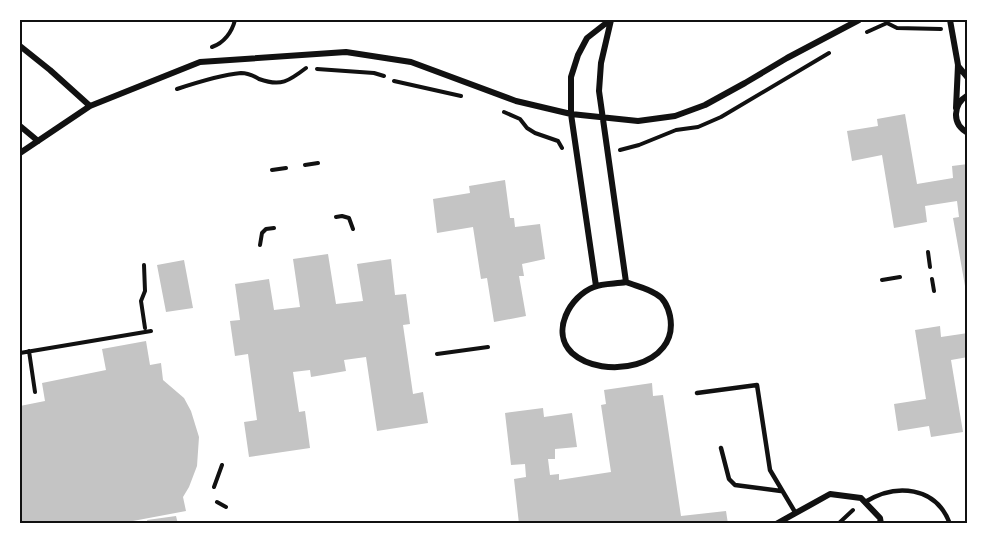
<svg xmlns="http://www.w3.org/2000/svg" width="987" height="543" font-family="'Work Sans',sans-serif">
  <style>
    .building { fill: #c4c4c4 }
    .lines { fill: none; stroke-linecap: round; stroke-linejoin: round }
    .path { stroke: #111; stroke-width: 4 }
    .service { stroke: #111; stroke-width: 4.5 }
    .minor { stroke: #111; stroke-width: 6 }
    .neatline { fill: none; stroke: #111; stroke-width: 2 }
  </style>
  <rect width="100%" height="100%" fill="#fff"/>
  <path class="building" d="M905,114L917,184L953,178L952,166L968,164V303L953,218L959,217L957,201L925,206L927,222L894,228L882,155L852,161L847,131L878,126L877,119Z
    M505,180L510,218H514L515,227L540,224L545,259L522,264L524,276H519L526,316L494,322L487,278L481,279L473,227L437,233L433,199L470,193L469,186Z
    M328,254L336,304L363,301L357,264L391,259L395,295L406,294L410,324L403,325L413,394L423,392L428,423L377,431L366,357L344,360L346,371L311,377L310,370L293,372L299,412L305,411L310,448L249,457L244,422L257,420L248,354L235,356L230,321L240,320L235,284L269,279L274,310L300,307L293,259Z
    M184,260L193,308L166,312L157,265Z
    M940,326L941,337L968,333V357L951,360L963,432L931,437L929,426L898,431L894,404L926,399L915,330Z
    M146,341L150,365L161,363L163,380L184,398L191,411L199,437L197,466L189,487L183,497L186,511L117,524H20V406L45,401L42,383L106,370L102,349Z
    M652,383L653,396L663,395L681,516L726,511L728,524H519L514,479L526,477L525,464L511,465L505,413L543,408L544,417L572,413L577,447L555,449V459H548L550,475L559,474V480L611,472L601,405L606,404L604,390Z
    M176,516L178,524H148L147,520Z"/>
  <g class="lines">
    <path class="path" d="M867,32L887,23L897,28L941,29
      M212,47C224,43 232,32 235,20
      M317,69L374,73L384,76
      M394,81L461,96
      M177,89C198,82 220,75 241,73C247,73 254,76 259,79C281,87 289,81 306,68
      M504,112L520,119L527,128L535,133L558,141L562,148
      M620,150L639,145L676,130L698,127L721,117L829,53
      M305,165L318,163
      M272,170L286,168
      M336,217L342,216L349,218L353,229
      M260,245L262,233L266,229L274,228
      M928,252L930,267
      M144,265L145,291L141,301L145,328
      M932,279L934,291
      M882,280L900,277
      M29,351L35,392
      M20,353L151,331
      M437,354L488,347
      M214,487L222,465
      M217,502L226,507
      M838,524L853,510"/>
    <path class="service" d="M697,393L757,385L770,470L795,512
      M721,448L729,479L735,485L781,491
      M865,502C896,483 936,486 950,524"/>
    <path class="minor" d="M611,20L601,63L599,91L626,282
      M950,20L958,65L956,108
      M20,46L50,70L90,106
      M958,66L968,78
      M968,95C953,104 951,124 968,133
      M20,126L38,141
      M20,153L90,106L200,62L346,52L411,62L516,101L571,114L638,121L675,116L705,105L745,83L787,58L859,20
      M626,282C636,286 647,288 656,294C664,298 668,307 670,316C680,367 603,381 572,353C550,332 570,296 594,287C603,283 616,284 626,282Z
      M596,286L571,114V77L578,55L587,38L610,20
      M776,524L830,494L861,498L880,518L881,524"/>
  </g>
  <rect width="987" height="543" fill="none" stroke="#ffffff" stroke-width="42"/>
  <rect x="21" y="21" width="945" height="501" class="neatline"/>
</svg>
